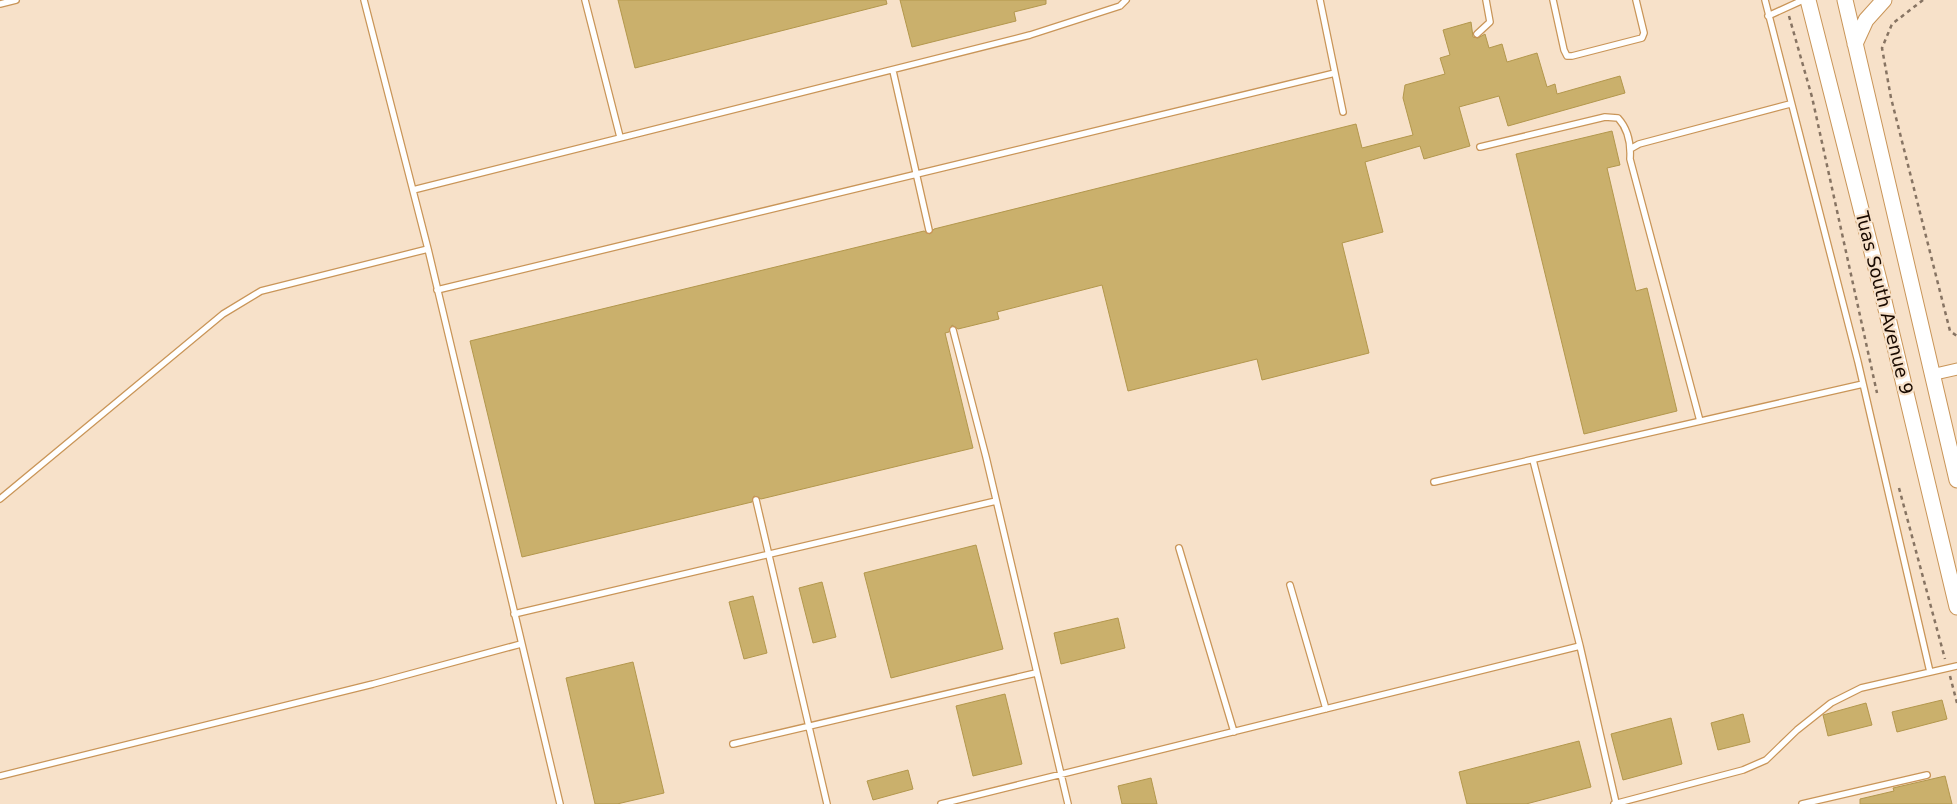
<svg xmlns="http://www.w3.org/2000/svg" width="1957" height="804" font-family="'DejaVu Sans',sans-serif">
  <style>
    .building { fill: #cab06c; stroke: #b3974c }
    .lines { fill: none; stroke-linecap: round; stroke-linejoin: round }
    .service-casing { stroke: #c99558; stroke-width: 8 }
    .minor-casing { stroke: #c99558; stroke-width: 13 }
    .tertiary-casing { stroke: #c99558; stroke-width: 17 }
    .path { stroke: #877463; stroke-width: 2.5; stroke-dasharray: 4 4; stroke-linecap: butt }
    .service { stroke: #fff; stroke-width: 5.5 }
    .minor { stroke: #fff; stroke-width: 11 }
    .tertiary { stroke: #fff; stroke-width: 15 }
    .labels { text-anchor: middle; stroke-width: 4.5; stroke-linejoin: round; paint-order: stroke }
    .street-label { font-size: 18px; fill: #190a00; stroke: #f7e1c9 }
  </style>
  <rect width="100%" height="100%" fill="#f7e1c9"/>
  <path class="building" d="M618,0H886L887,4L635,68Z
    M900,0H1046V4L1014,12L1016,21L912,47Z
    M1471,22L1473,37L1478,38L1485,34L1489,48L1502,44L1507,62L1537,53L1547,87L1555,84L1557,94L1620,76L1625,93L1508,126L1499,96L1459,107L1470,146L1424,159L1420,146L1365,162L1383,232L1342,243L1369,353L1262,380L1257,359L1128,391L1102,285L997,312L999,319L958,329L952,325L949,332L945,333L973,448L761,499L754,496L752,502L522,557L470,341L924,231L930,234L934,229L1356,124L1362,148L1413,135L1403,98L1405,85L1445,74L1440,58L1450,55L1443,30Z
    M1612,131L1620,165L1607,168L1636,291L1647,288L1677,411L1584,434L1516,154Z
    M976,545L1003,649L891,678L864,573Z
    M822,582L836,637L813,643L799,588Z
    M753,596L767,653L744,659L729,602Z
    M1118,618L1125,648L1061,664L1054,633Z
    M633,662L664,793L617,804H595L566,678Z
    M1005,694L1022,764L973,776L956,706Z
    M1942,700L1947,719L1897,732L1892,712Z
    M1866,703L1872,725L1828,736L1823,715Z
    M1743,714L1750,742L1718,750L1711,723Z
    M1671,718L1682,764L1623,780L1611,734Z
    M1579,741L1591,787L1526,804H1467L1459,772Z
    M908,770L913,789L873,800L867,781Z
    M1945,776L1952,804H1860V799L1894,791L1893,788Z
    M1151,778L1157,804H1122L1118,786Z"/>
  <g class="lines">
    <defs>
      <path id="service" d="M364,0L428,249L560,804
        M585,0L620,137
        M1320,0L1343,112
        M1553,0L1564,50L1567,56H1572L1642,38L1644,33L1636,0
        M1765,0L1858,362L1930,672
        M0,4L16,0
        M1768,16L1803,0
        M1477,34L1490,22L1486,0
        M893,71L929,230
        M1480,147L1605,117L1618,118C1629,130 1631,144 1630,159L1700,421
        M1632,148L1639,144L1790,104
        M413,190L1030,35L1120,6L1126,0
        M437,290L1335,73
        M953,330L986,457L1068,804
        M1533,460L1580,646L1616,803
        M1434,482L1863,384
        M0,499L223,314L261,291L428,249
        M756,500L827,804
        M1179,548L1234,732
        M1290,585L1326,709
        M514,614L996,501
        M733,744L1036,673
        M0,776L373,684L521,644
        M941,804L1580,646
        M1614,804L1743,770L1766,760L1797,730L1831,703L1861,688L1957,666
        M1802,804L1927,775"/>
      <path id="minor" d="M1931,375L1957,369"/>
      <path id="tertiary" d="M1808,0L1880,284L1957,607
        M1845,0L1957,480
        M1855,44L1866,20L1884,0"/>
    </defs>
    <use href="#service" class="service-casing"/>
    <use href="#minor" class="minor-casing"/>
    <use href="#tertiary" class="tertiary-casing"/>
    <path class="path" d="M1923,0L1892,24L1882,48L1891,98L1950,331L1957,336
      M1789,16L1812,97L1877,393
      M1899,488L1945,659
      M1950,676L1957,703"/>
    <use href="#service" class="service"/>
    <use href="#minor" class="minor"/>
    <use href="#tertiary" class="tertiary"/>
  </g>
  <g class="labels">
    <g class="street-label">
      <text transform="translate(1884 303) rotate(76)" y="6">Tuas South Avenue 9</text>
    </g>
  </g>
</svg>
